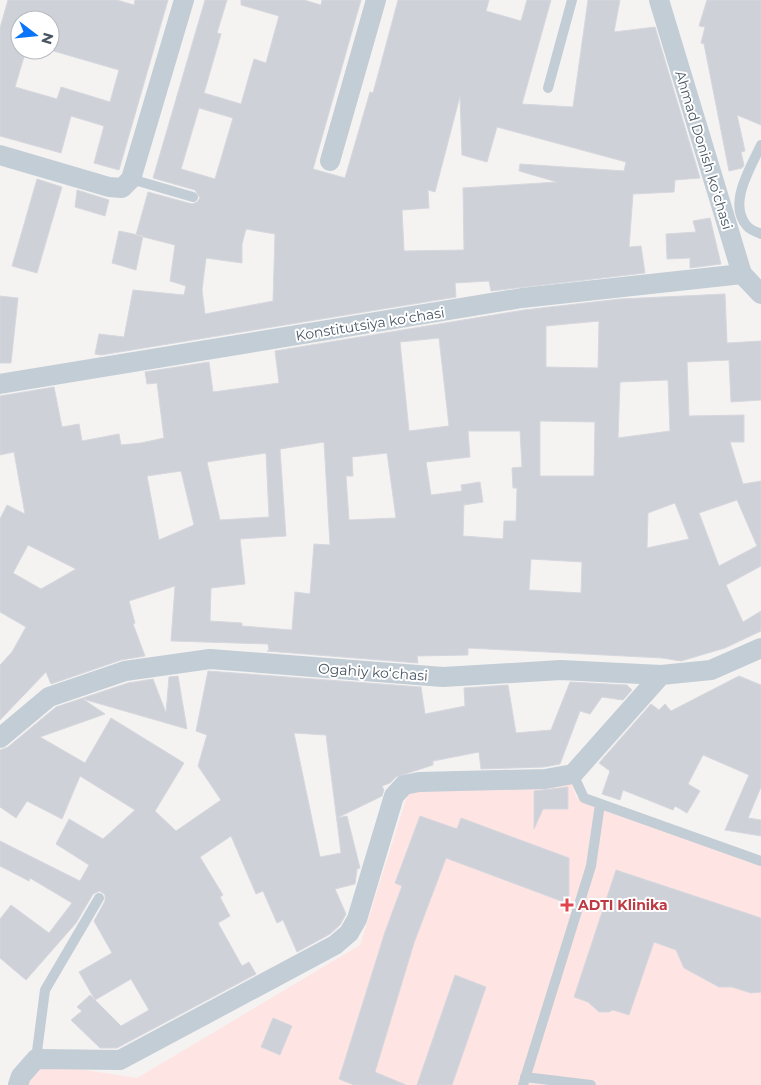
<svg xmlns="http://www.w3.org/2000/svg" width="761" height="1085" font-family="Montserrat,sans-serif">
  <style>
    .medical { fill: #fee5e3 }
    .building { fill: #ced1d8; stroke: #d6d8de; fill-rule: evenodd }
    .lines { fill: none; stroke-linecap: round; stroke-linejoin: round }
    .service { stroke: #c2cdd5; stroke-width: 10 }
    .minor { stroke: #c2cdd5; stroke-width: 20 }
    .health-dot { fill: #e0444e; stroke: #fff; stroke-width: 2 }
    .labels { text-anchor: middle; stroke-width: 4; stroke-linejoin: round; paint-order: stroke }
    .street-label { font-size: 14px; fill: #485662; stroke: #fff }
    .health-label { font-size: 14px; font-weight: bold; fill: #be3a42; stroke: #fff; text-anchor: start }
  </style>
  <rect width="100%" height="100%" fill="#f5f2f2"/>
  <path class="medical" d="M572,781L576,797L618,814L761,865V1085H26L32,1069L54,1065L137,1078L360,945L409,790Z"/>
  <path class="building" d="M8,0H117L134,5L135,0H168L119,170L94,163L104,126L71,116L61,153L0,136V28ZM20,20H50V50L119,70L110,102L61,87L57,99L15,87L26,50H20Z
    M205,0H227L217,33L221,34L204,93L241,104L254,59L266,63L279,16L241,5V0H304L321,5L322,0H361L313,169L345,178L370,92L373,93L398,0H489L486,11L521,21L527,0H551L522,104L573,107L588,0H620L614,32L655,27L700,178L675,180L674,192L633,194L629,247L641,246L645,273L491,291L489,281L455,283L456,297L101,355L95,354L99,334L124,337L133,290L184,295L186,286L170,281L175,245L136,235L148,192L192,204L197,202L200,198L195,190L153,178ZM460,96L462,155L487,162L497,127L626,162L624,171L520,164L519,171L557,182L463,188L464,250L404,251L402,210L429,208L428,190L435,192ZM199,108L233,118L215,179L181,169ZM246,229L275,234L273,301L205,314L202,290L206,258L242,263V244Z
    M707,0H761V125L737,115L745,151L741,152L744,165L742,168L729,171L704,44L701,43L705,27L699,26Z
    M37,179L62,187L37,273L12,266Z
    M77,190L109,200L105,216L75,207Z
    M710,218L721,264L690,268V258L667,259L666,234L696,232L693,221Z
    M119,231L143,236L136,270L112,263Z
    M725,294L727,343L761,341V400L731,402L729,360L687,362L689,416L744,415V442H730L743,484L761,481V566L726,585L743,622L761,611V631L725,648L681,661L662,658L468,648V655L417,656L418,663L267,651H269L268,644L171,641L175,586L129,601L135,623L133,624L145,656L121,660L51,684L46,672L0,720V665L12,652L26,627L0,612V519L7,505L25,514L14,452L0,455V396L54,387L62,427L79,424L82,441L119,434L121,445L141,443L164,438L157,383L147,384L145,372L209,362L213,392L279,383L275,351L524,310L620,299ZM599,321L598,368L546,367V326ZM439,338L449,426L409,431L400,342ZM668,380L670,431L618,438L620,382ZM540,421L595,422L594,476H540ZM468,431H520L522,467L512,468L513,488H517L516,521H504L503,539L463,536L464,503V505L483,502L480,482L461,485L462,491L431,495L426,462L470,457ZM324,442L330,545L314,544L310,594L295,592L292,630L242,626V623L210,621L211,588L245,584L240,539L286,536L280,449ZM266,453L269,517L220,520L207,462ZM387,453L396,518L349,520L346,476H353L352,457ZM181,471L194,525L159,540L147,476ZM737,500L757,546L719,566L699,513ZM675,503L689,539L647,548L648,513ZM28,545L76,569L41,589L13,573ZM531,559L582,562L581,593L529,590Z
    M0,296L18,298L11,363H0Z
    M208,671L421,687L425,714L465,706L464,688L508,685L516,733L551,730L570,682L627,685L632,690L623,700L602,697L590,714L580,711L560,764L544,767L481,769L479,752L433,761V765L396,777L390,783L382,786L384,790L382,796L337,818L347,816L360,868L357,869L355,884L335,889L346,914L340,925L330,934L297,952L283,920L277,923L263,891L256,894L231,836L200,857L223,895L220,897L230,916L218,923L242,966L249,962L256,974L117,1048H100L71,1020L82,1011L77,1007L90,995L121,1026L149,1010L131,979L95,1000L79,972L112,953L94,921L105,901V895L100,891L93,894L76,923L26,980L0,958V919L11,905L49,933L72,903L30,878L29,881L0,866V841L80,881L89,865L56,844L69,819L103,839L135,810L80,776L62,819L27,801L16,818L0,807V750L8,747L56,707L128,683L153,679L166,713L169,677L178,676L187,729L83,699L105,714L40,737L85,763L111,718L184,763L155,811L176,831L221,800L198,766L207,735L196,731ZM294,733L326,735L341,853L320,857Z
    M739,676L761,685V787L748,818L761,820V836L725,830L749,775L703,755L688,784L700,791L687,813L675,806L673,810L623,790L620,800L602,794L610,771L599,763L651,704L659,710L665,704L671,711Z
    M568,787V809H543L534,829V791Z
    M420,816L457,829L461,818L569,858V904L446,858L414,943L375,1072L406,1085H354L339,1079L385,932L402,886L395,883Z
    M616,870L761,918V992L751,993L732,987H719L684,968L676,950L654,942L629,1015L613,1010L609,1012H599L588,1002L574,997Z
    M455,975L486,987L452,1085H417Z
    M273,1018L292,1026L280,1055L261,1047Z"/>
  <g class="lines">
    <path class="service" d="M548,88L572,0
      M761,145C751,167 727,204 747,226C750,230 757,232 761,234
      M131,179L193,197
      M573,774L584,798L761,861
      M36,1059L45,990L99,898
      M525,1077L591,1085
      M523,1085L591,866L600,804"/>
    <path class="minor" d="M659,0L742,274L761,294
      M0,155L109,187L122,188L131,179L184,0
      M330,161L376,0
      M0,384L522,298L742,274
      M0,738L49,697L125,671L210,659L443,677L561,670L661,675L711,670L761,648
      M18,1085L21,1076L36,1059L120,1060L335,945L349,933L357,919L394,796L404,785L419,782L545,779L573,774L661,675"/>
  </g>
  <path class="health-dot" d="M564.5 897.5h5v5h5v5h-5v5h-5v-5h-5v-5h5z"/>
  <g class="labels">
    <g class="street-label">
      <text transform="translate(704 150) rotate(73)" y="5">Ahmad Donish koʻchasi</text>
      <text transform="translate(370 324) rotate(-9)" y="5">Konstitutsiya koʻchasi</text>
      <text transform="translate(373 672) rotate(4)" y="5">Ogahiy koʻchasi</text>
    </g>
    <g class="health-label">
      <text x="578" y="910">ADTI Klinika</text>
    </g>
  </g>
  <g transform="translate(35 35) rotate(106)"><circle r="24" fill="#ffffff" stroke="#b6bbc0"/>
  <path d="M0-4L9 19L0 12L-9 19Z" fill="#0875f9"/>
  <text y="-8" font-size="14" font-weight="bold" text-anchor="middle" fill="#485662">N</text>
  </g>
</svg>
